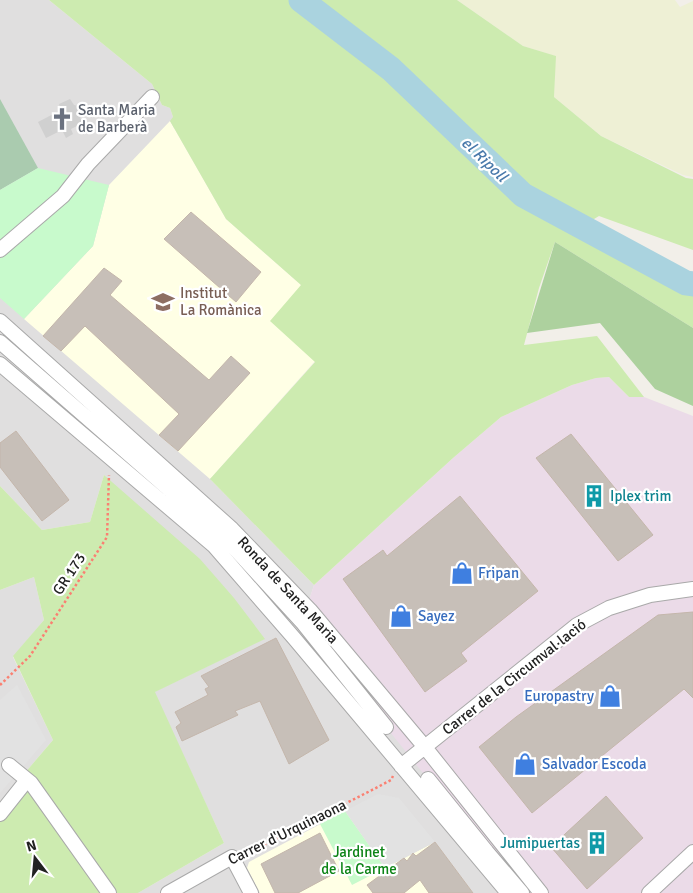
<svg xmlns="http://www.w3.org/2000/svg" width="693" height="893" font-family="Signika,sans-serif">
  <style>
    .residential { fill: #e0dfdf }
    .industrial { fill: #ebdbe8 }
    .education { fill: #ffffe5 }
    .religious { fill: #d0d0d0 }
    .farmland { fill: #eef0d5 }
    .grass { fill: #cdebb0 }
    .forest { fill: #add19e }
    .cemetery { fill: #aacbaf }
    .park { fill: #c8facc }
    .parking { fill: #e2e2e2 }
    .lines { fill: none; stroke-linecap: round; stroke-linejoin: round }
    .river { stroke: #aad3df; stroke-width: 25 }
    .building { fill: #c7bfb8; stroke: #c4b6ab }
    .minor-casing { stroke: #a9a9a9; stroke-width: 16 }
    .path { stroke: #fa8072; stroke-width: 2.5; stroke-dasharray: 2.5 2.5; stroke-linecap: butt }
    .minor { stroke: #fff; stroke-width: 14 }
    .labels { text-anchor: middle; stroke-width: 4.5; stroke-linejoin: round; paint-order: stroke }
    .worship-label { font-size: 15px; fill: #5b616d; stroke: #fff; text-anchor: start }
    .education-label { font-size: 15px; fill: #785e54; stroke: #fff; text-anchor: start }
    .culture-label { font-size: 15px; fill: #0d838f; stroke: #fff; text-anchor: start }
    .shop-label { font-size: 15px; fill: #366cbe; stroke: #fff; text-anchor: start }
    .street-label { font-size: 15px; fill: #222; stroke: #fff }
    .park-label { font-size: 15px; fill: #0c8416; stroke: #fff }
    .water-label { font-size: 16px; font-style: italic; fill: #4a7aab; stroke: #fff }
  </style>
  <rect width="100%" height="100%" fill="#f2efe9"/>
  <path class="residential" d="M0,0H49L152,84L162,105L170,108L173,117L211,480L314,585L302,622L521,893H138L224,843L154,692L264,639L104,475L90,522L42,530L0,486Z
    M34,577L44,620L13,657L53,740L0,802V590Z"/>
  <path class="industrial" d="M609,377L629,397H644L693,416V893H519L302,622L314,585L453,458L501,417L572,385L596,378Z"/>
  <path class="education" d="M170,121L226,219L301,285L315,361L210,479L24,319L93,246L109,185Z
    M345,811L385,868L435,842L473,893H260L247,868L249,862Z"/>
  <path class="religious" d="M70,99L74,105L79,106L81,108L83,112L80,118L83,123L71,129L73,134L66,138L62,130L46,138L38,122L61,110L59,104Z"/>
  <path class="farmland" d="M457,0H675L680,7L693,1V177L683,175L601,136L554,97L555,56L523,46Z"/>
  <path class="grass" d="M49,0H457L523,46L556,56L554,97L601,136L686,178L693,179V250L599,216L576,230L693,291V328L555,242L539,288L524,345L597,336L644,397H629L609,377L596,378L572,385L501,417L453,458L314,585L210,479L315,362L270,321L301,285L226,219L170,121L173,117L170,108L162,105L152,84Z
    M104,475L200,559L234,598L265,639L155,692L224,843L138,893H0V802L53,740L13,656L44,620L34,577L0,590V486L42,530L90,522Z"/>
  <path class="forest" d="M555,242L693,328V406L655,389L600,323L527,333Z"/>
  <path class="cemetery" d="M0,99L38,168L0,190Z"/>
  <path class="park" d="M38,168L109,185L93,246L24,319L0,298V190Z
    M345,811L385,868L352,885L320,824Z"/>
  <path class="parking" d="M17,685L46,740L0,793V700Z
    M378,794L399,798L435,842L385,868L345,811Z"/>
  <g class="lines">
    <path class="river" d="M301,0L391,69L523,195L686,283L693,284"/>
  </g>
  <path class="building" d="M191,212L261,272L236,302L164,239Z
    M104,268L122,281L110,295L209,380L231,356L250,373L178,451L159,435L179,414L85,326L61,351L43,336Z
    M16,431L69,500L42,521L0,467V443Z
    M571,434L653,535L618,561L536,458Z
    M460,496L538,591L461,653L467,661L425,692L343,579L383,550L387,556Z
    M693,612V698L684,689L532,813L479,747L516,717L658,615Z
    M276,638L329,740L289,764L260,701L235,711L238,715L182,741L176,727L181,723L175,712L208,695L205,689L209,687L201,676Z
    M606,796L643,838L587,889L551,847Z
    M320,833L339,871L298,893H275L261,864Z
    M435,842L473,893H429L420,880L404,893H373L367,885L404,858L407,861L413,853L416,856Z"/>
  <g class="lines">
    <defs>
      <path id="minor" d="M0,250L63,196L88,164L152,97
        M0,321L232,529L310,610L424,746L541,893
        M0,342L226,539L302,622L386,727
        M0,364L214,546L294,638L508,893
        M9,765L31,783L109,893
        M401,766L577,625L609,608L650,595L693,589
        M428,779L487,852L522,893
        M0,814L27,780
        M168,893L232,857L251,893
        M649,893L693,852"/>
    </defs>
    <use href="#minor" class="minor-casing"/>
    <path class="path" d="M0,685L30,656L107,537L109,475
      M246,854L374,789L391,780L393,776"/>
    <use href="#minor" class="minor"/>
  </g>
  <defs>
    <symbol id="church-bare" viewBox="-9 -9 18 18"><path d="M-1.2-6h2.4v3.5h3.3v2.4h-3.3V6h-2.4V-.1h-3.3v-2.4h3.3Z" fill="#6b7280" stroke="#fff" stroke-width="2.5" paint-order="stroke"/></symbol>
    <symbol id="school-bare" viewBox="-9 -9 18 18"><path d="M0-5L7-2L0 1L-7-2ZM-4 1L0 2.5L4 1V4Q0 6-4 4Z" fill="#8d6e63" stroke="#fff" stroke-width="2.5" paint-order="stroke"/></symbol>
    <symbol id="building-bare" viewBox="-9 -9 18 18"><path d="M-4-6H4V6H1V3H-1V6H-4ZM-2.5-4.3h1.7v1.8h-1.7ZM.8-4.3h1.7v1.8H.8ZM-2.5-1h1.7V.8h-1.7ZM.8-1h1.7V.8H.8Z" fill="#0f9aa8" stroke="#fff" stroke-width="2.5" paint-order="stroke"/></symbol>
    <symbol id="shop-bare" viewBox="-9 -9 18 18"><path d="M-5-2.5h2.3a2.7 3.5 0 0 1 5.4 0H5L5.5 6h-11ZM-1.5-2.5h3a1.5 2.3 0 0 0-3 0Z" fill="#3f7fe0" stroke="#fff" stroke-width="2.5" paint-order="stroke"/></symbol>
  </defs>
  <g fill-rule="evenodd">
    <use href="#church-bare" x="46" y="103" width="32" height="32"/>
    <use href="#school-bare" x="147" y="286" width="32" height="32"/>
    <use href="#building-bare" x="578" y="480" width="32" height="32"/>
    <use href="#shop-bare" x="446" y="557" width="32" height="32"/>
    <use href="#shop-bare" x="385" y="600" width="32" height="32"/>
    <use href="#shop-bare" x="594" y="680" width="32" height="32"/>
    <use href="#shop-bare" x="509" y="748" width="32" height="32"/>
    <use href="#building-bare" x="581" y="827" width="32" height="32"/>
  </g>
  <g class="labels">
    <g class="worship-label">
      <text x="78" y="115">Santa Maria<tspan x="78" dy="17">de Barberà</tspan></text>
    </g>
    <g class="education-label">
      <text x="180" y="298">Institut<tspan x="180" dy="17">La Romànica</tspan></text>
    </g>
    <g class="culture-label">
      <text x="610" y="501">Iplex trim</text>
      <text x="580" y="848" text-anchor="end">Jumipuertas</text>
    </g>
    <g class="shop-label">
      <text x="478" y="578">Fripan</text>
      <text x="418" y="621">Sayez</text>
      <text x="594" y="701" text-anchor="end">Europastry</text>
      <text x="542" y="769">Salvador Escoda</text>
    </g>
    <g class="street-label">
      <text transform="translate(69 574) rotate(-57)" y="5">GR 173</text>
      <text transform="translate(288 590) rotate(47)" y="5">Ronda de Santa Maria</text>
      <text transform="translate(514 677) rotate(-38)" y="5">Carrer de la Circumval·lació</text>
      <text transform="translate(287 832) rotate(-26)" y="5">Carrer d'Urquinaona</text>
    </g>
    <g class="park-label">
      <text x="359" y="857">Jardinet<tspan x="359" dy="17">de la Carme</tspan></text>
    </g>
    <g class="water-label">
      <text transform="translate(485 159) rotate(44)" y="6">el Ripoll</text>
    </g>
  </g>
  <g transform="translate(35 858) rotate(344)" stroke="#ffffff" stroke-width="4" paint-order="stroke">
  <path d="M0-4L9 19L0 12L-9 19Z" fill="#222222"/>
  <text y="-8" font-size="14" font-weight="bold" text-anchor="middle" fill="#222222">N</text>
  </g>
</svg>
